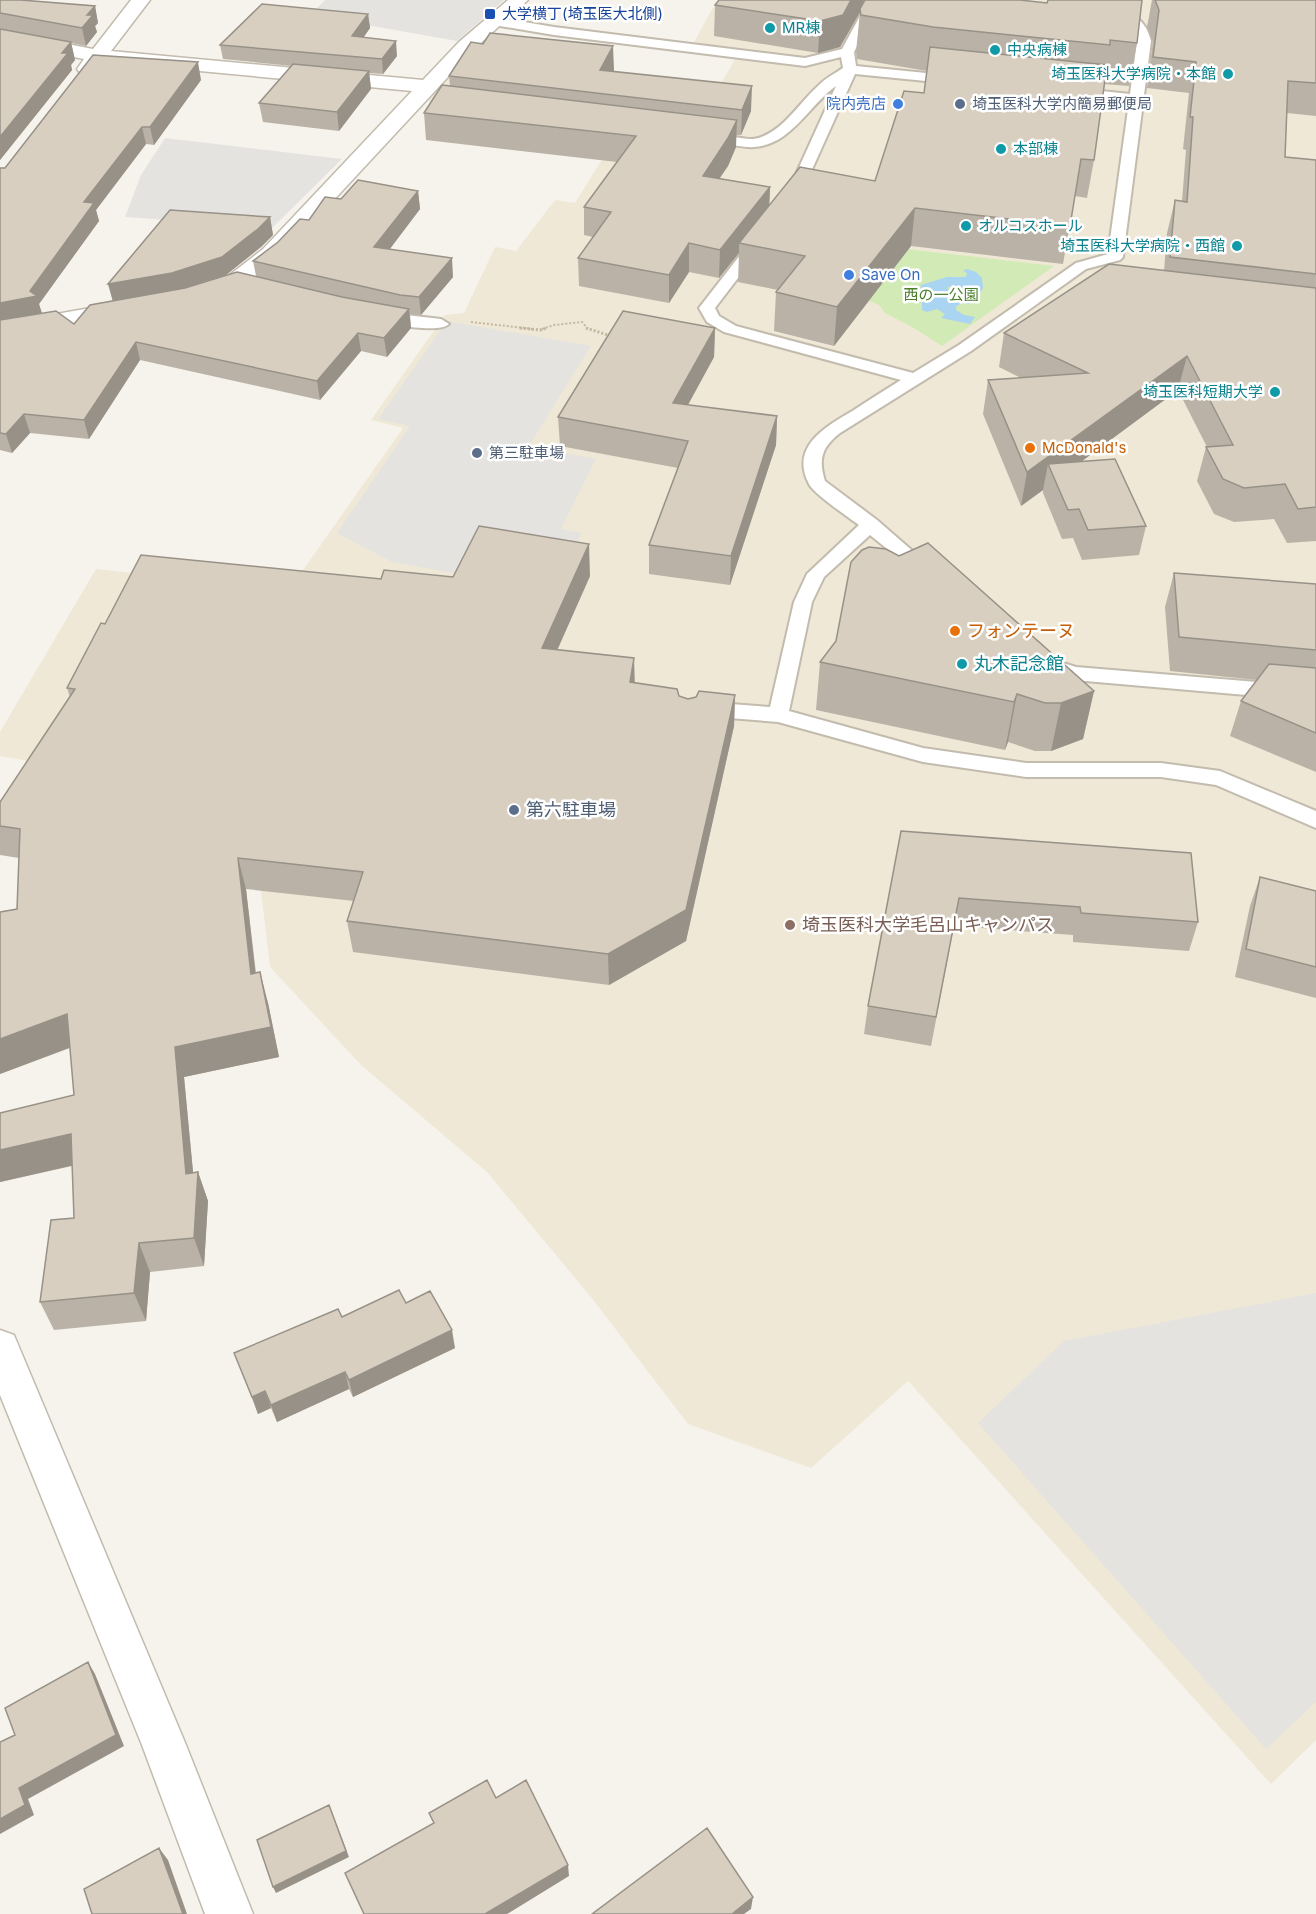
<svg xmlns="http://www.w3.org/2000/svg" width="1316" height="1914" font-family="Inter,'Noto Sans JP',sans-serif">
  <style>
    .education { fill: #efe8d6 }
    .green { fill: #d2eab5 }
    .parking { fill: #e5e3e0 }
    .water { fill: #a9d4f2 }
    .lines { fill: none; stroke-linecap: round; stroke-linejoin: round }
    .lane-casing { stroke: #c2bbae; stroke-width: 4 }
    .street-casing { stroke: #c2bbae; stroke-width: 3 }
    .path-far1 { stroke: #c4b79f; stroke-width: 2; stroke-dasharray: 2 2; stroke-linecap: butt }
    .path { stroke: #c4b79f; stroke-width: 3; stroke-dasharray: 2 2; stroke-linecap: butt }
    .lane { fill: #fff; fill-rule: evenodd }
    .street { fill: #fff; fill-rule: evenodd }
    .wall { fill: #bab2a6 }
    .shaded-wall { fill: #979187 }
    .building { fill: #d8cfc1; stroke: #979187; stroke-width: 1.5 }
    .transit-dot { fill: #1a4fb4; stroke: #fff; stroke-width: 2 }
    .culture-dot { fill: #0f9aa8; stroke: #fff; stroke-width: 2 }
    .shop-dot { fill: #3f7fe0; stroke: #fff; stroke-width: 2 }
    .service-dot { fill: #5c6f8a; stroke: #fff; stroke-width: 2 }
    .food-dot { fill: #e8710a; stroke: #fff; stroke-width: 2 }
    .education-dot { fill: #8d6e63; stroke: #fff; stroke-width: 2 }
    .labels { text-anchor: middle; stroke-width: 5; stroke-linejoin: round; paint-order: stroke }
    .far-transit-label { font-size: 15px; fill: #164399; stroke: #fff; text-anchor: start }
    .far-culture-label { font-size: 15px; fill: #0d838f; stroke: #fff; text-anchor: start }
    .far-shop-label { font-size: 15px; fill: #366cbe; stroke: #fff; text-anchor: end }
    .far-service-label { font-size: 15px; fill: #4e5e75; stroke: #fff; text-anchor: start }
    .far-park-label { font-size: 15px; fill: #4a7f2a; stroke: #fff }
    .far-food-label { font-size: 15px; fill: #c56008; stroke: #fff; text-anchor: start }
    .food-label { font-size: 18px; fill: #c56008; stroke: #fff; text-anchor: start }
    .culture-label { font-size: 18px; fill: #0d838f; stroke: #fff; text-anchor: start }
    .service-label { font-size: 18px; fill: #4e5e75; stroke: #fff; text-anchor: start }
    .education-label { font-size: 18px; fill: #785e54; stroke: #fff; text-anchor: start }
  </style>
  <rect width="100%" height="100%" fill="#f6f3ec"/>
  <path class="education" d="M721,0H1316V1740L1271,1784L908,1381L811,1468L688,1424L591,1297L487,1172L361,1065L270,967L260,882L290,807L0,756V732L96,569L289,590L403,428L371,420L445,315L464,313L495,247L516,251L555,200L575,203L624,124L428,101L451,72L712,99L740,51L692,46L712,9Z"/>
  <path class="green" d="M846,242L1054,266L942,346L914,328L885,313L879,305L867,300Z"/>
  <path class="parking" d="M325,0H504L457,41L310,15Z
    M165,138L342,159L272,228L125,217L141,175Z
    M447,321L591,346L529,446L596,459L561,529L581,533L567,569L463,575L392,562L337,533L410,426L378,419Z
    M1316,1293V1702L1266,1749L978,1423L1064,1341Z"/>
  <path class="water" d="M967,269L976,272L982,278L983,288L979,294L955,286L948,287V290L957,293L965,291L978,296L977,300L968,304L961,303L956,307V310L964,315L975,317L970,324L941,318L945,314L937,309L927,312L922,310V302L931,301L932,298L922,297L920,292L921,285L947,277H966L967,273L963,271Z"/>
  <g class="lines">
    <defs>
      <path id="lane" d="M866,0H878V5L854,52L856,66L956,76L963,80L956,84L855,74L800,196L793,200L786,196L836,86C809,105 791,145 754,147C745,148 735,145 726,144C717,143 705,144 699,138C709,128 739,140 753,139C781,135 798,104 817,87C824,79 834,74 843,68L841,57L805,66L554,35L494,25L487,21L494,17L554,27L805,58L842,49L866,5Z
        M1113,9C1133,12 1146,20 1151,41L1123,257L1120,260L1086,269L971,351L840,433C822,447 818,459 825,481L877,520L938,573L936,577H922L870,535L824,577L812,602L789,711L923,748L1026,763H1161L1220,771L1316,811V828L1216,785L1161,777H1026L923,762L778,722L704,716L697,714L694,709L697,704L704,702L770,707L794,602L807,574L859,525C848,517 814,494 809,484C789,446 827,426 854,410C869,400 885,390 901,380L724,332L707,322L699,308L751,241H761L764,244L715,308L719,316L736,326L913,373L959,345L1076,263L1108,254L1129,102L1073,96L1066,92L1073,88L1130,94L1137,41L1130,23L1108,16L1107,13Z
        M380,312L441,319L449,324C440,334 388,324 374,320L372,317Z
        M1044,657L1076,667L1316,687V701L1074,680L1037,668L1034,663L1037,658Z"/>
      <path id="street" d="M131,0H150L111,51L423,80L459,42L508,0H528L473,50L279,259C258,276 225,304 196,297L192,292L196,287L227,277L263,249L412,91L103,62C95,71 92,76 80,73L77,69L84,59L0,43V31L93,49Z
        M124,302L132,304L136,309L132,314L0,338V324Z
        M0,1330L14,1335L19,1347L186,1745L253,1914H205L142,1745L0,1395Z"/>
    </defs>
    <use href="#lane" class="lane-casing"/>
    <use href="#street" class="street-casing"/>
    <path class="path-far1" d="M471,322L533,329
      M542,329L554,325L582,322L588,329"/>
    <path class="path" d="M520,328L540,330L547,328
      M586,328L608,335"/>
    <use href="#lane" class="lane"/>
    <use href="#street" class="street"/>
  </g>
  <path class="wall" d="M0,0L95,6L98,23L95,26L97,32L86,46L71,43L75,60L71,65L72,70L0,160Z
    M864,0L1137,43L1129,86L1104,84L1094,160L1087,198L1075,196L1063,264L911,246L834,346L774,331L776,292L778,290L738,282L739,253L719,278L689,272L669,303L579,286L578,258L593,237L584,235V207L617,162L426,140L424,113L450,86L449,76L483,44L614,70L613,72L751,111L741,135H736V147L728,166L719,178L770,187L769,206L875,181L924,93L927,71L857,59L856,52L860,12L840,47L818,53L714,36L715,5Z
    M1152,0H1316V116L1287,113L1285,157L1316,160V541L1287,543L1274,519L1234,522L1214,514L1197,481L1206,447H1207L1178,390L1082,461L1146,526L1139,555L1082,560L1073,538L1062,539L1043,493V490L1021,506L983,414L988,380L1021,378L999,367L1004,333L1164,271L1167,233L1175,200L1182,201L1186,150L1183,149L1189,93L1147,88L1153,41L1147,27Z
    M368,14L370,28L364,37L397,56L383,74L369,73L371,89L339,131L263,122L259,103L292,66L223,59L220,45Z
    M201,80L154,145L146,144L96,210L99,221L39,304L42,313L74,324L112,301L270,217L273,235L261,247L226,275L256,276L253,261L309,220L341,199L418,191L420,209L389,250L453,277L421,315L410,314L411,328L387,357L361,351L320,400L140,360L89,439L30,433L12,453L0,450V168H5Z
    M715,328L714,357L688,405L777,416L776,445L730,585L649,574V545L678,468L560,446L558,417Z
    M1174,573L1316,584V772L1230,736L1241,701L1257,680L1170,671L1165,607Z
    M590,576L557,650L635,683L688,699L735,695L734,726L686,941L609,985L353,952L347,921L354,901L246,889L256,973L268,1003L279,1057L184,1077L193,1173L198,1172L208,1201L204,1266L150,1272L146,1321L54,1330L40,1302L74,1218L72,1166L0,1182V1113L74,1095L70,1048L0,1074L17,909L19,858L0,855V802L70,697L67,688L105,624L381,579Z
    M820,662L1094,691L1083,739L1051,751H1035L1008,742L1005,750L816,710Z
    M901,831L1198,922L1189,951L1073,942V935L954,926L931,1046L864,1034L868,1006Z
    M1260,877L1316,891V998L1235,977L1250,906Z
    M406,1303L455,1348L353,1397L349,1389L277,1422L271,1408L258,1414L241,1370L342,1317Z"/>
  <path class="shaded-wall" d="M851,0H864L860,9V12L840,47L818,53L820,21Z
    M95,6L98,23L95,26L97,32L86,46L82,28L87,15Z
    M368,14L370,28L354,50L352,36Z
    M396,41L397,56L383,74L382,59Z
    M71,42L75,60L71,65L72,70L0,160V137Z
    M613,46L614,70L601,95L600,70Z
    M198,62L201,80L154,145L150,127Z
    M369,71L371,89L339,131L337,112Z
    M752,86L751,111L741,135L742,110Z
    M737,120L736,147L728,166L703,203V176Z
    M142,127L146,144L96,210L99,221L39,304L42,314L0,322V303L30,291L84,202Z
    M770,187L769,215L739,243V253L719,278L720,250Z
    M418,191L420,209L377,266L374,247Z
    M915,208L911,246L834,346L837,307Z
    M270,217L273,235L261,247L226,275L175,291L113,302L108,284Z
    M689,243V272L669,303V275Z
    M452,258L453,277L421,315L419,297Z
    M409,309L411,328L387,357L384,338Z
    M715,328L714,357L673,432V403Z
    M358,333L361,351L320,400L317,381Z
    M136,342L140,360L89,439L84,420Z
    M1187,356L1178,390L1055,481L1048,464L1043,490L1021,506L1027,472Z
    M24,414L30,433L12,453L6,434Z
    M777,416L776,445L730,585L731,556Z
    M589,544L590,576L544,680L542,648Z
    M634,658L635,690L630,682Z
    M1094,691L1083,739L1051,751L1061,703Z
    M1017,694L1008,742L1005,750L1014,702Z
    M735,695L734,726L686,941L609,985L608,954Z
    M238,858L246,889L259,1005L251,974Z
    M260,972L268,1003L279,1057L184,1077L196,1203L186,1174L175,1047Z
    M67,1014L79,1044L0,1074V1039Z
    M71,1134L83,1163L0,1182V1150Z
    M198,1172L208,1201L204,1266L194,1238Z
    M139,1243L150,1272L146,1321L134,1293Z
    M452,1330L455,1348L353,1397L349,1380Z
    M345,1372L349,1389L277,1422L271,1405Z
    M265,1391L271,1408L258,1414L252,1397Z
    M88,1662L95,1674L124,1746L28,1799L34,1815L0,1834V1819L19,1788Z
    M329,1805L349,1857L276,1893L273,1887Z
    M159,1848L168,1860L187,1914H183Z
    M568,1865L569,1876L507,1914H485Z
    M753,1897L751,1909L744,1914H732Z"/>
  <path class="building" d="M0,0H21L95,6L87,15H93L82,28L0,13Z
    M719,0H851L843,15L820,21L715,5Z
    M865,0H1020L1047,3L1048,0H1142L1137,43L1110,40V45L933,27L861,15L860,9Z
    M1155,0H1316V83L1288,81L1285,157L1316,160V274L1170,257L1175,200L1187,202L1193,117H1190L1196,62L1153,57L1159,10Z
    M262,4L368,14L352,36L396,41L382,59L220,45Z
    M0,29L71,42L62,53H68L0,137Z
    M490,33L613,46L600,70L752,86L742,110L449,76L471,42L483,44Z
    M930,47L1107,65L1094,160L1081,159L1070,226L915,208L837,307L776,292L805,256L739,243L800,167L875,181L904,91L924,93Z
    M93,55L198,62L150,127H142L84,202L94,203L30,291L37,296L0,303V168H5Z
    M293,64L369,71L337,112L259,103Z
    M442,85L737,120L728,138L703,176L770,187L720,250L689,243L669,275L578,258L611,212L584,207L636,136L424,113Z
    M358,180L418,191L374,247L452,258L419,297L400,295L253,261L278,242L300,219L309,220L325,197L341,199Z
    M170,210L270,217L258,229L222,257L172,273L108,284Z
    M1109,264L1316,288V507L1298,509L1285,484L1244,488L1223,479L1206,447L1233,445L1187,356L1027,472L988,380L1088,373L1004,333Z
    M237,272L342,297L409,309L384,338L358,333L317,381L136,342L84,420L24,414L6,434L0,433V320L56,311L74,324L90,305L185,288Z
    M623,311L715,328L673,403L777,416L731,556L649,545L688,441L558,417Z
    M1115,459L1146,526L1088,530L1079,509L1068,510L1048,464Z
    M479,526L589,544L542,648L634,658L630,682L677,689L679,696L688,699L696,697L699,691L735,695L686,910L608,954L347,921L363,872L238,858L251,974L260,972L271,1027L175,1047L186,1174L198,1172L194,1238L139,1243L134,1293L40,1302L51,1220L74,1218L71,1134L0,1150V1113L74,1095L67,1014L0,1039V912L17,909L20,829L0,826V802L75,689L67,688L101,623L105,624L141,555L381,579L384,570L453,577Z
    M928,543L1094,691L1061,703H1045L1017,694L1014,702L820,662L836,641L851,562L862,550L869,547L886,549L899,556Z
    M1174,573L1316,584V650L1179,637Z
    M1269,664L1316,668V733L1241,701Z
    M901,831L1191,853L1198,922L1081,913L1080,907L959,898L936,1017L868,1006Z
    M1260,877L1316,891V967L1246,949Z
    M399,1290L406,1303L430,1291L452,1330L349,1380L345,1372L271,1405L265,1391L252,1397L234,1353L338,1309L342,1317Z
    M88,1662L116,1735L19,1788L25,1805L0,1819V1742L15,1735L5,1708Z
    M487,1780L496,1798L526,1780L568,1865L485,1914H364L345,1873L434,1823L429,1813Z
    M329,1805L346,1851L273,1887L257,1840Z
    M707,1828L753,1897L732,1914H592Z
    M159,1848L183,1914H92L84,1889Z"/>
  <rect class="transit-dot" x="484" y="8" width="12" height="12" rx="3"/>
  <g class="culture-dot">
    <circle cx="770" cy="28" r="6"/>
    <circle cx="995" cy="50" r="6"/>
    <circle cx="1228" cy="74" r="6"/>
    <circle cx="1001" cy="149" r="6"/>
    <circle cx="966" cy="226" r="6"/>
    <circle cx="1237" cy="246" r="6"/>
    <circle cx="1275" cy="392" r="6"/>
    <circle cx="962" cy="664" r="6"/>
  </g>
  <g class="shop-dot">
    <circle cx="898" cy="104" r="6"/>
    <circle cx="849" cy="275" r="6"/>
  </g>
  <g class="service-dot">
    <circle cx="960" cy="104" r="6"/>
    <circle cx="477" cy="453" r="6"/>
    <circle cx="514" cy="810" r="6"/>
  </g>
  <g class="food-dot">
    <circle cx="1030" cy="448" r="6"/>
    <circle cx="955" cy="631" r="6"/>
  </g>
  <circle class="education-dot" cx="790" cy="925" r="6"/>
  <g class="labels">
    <g class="far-transit-label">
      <text x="502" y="19">大学横丁(埼玉医大北側)</text>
    </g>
    <g class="far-culture-label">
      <text x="782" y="33">MR棟</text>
      <text x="1007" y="55">中央病棟</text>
      <text x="1216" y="79" text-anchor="end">埼玉医科大学病院・本館</text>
      <text x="1013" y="154">本部棟</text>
      <text x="978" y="231">オルコスホール</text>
      <text x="1225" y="251" text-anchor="end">埼玉医科大学病院・西館</text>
      <text x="1263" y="397" text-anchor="end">埼玉医科短期大学</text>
    </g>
    <g class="far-shop-label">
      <text x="886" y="109">院内売店</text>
      <text x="861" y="280" text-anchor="start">Save On</text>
    </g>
    <g class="far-service-label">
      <text x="972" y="109">埼玉医科大学内簡易郵便局</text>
      <text x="489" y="458">第三駐車場</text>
    </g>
    <g class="far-park-label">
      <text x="941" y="300">西の一公園</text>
    </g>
    <g class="far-food-label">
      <text x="1042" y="453">McDonald's</text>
    </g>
    <g class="food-label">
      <text x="967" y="637">フォンテーヌ</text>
    </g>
    <g class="culture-label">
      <text x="974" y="670">丸木記念館</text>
    </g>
    <g class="service-label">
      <text x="526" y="816">第六駐車場</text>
    </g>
    <g class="education-label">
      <text x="802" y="931">埼玉医科大学毛呂山キャンパス</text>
    </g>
  </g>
</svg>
